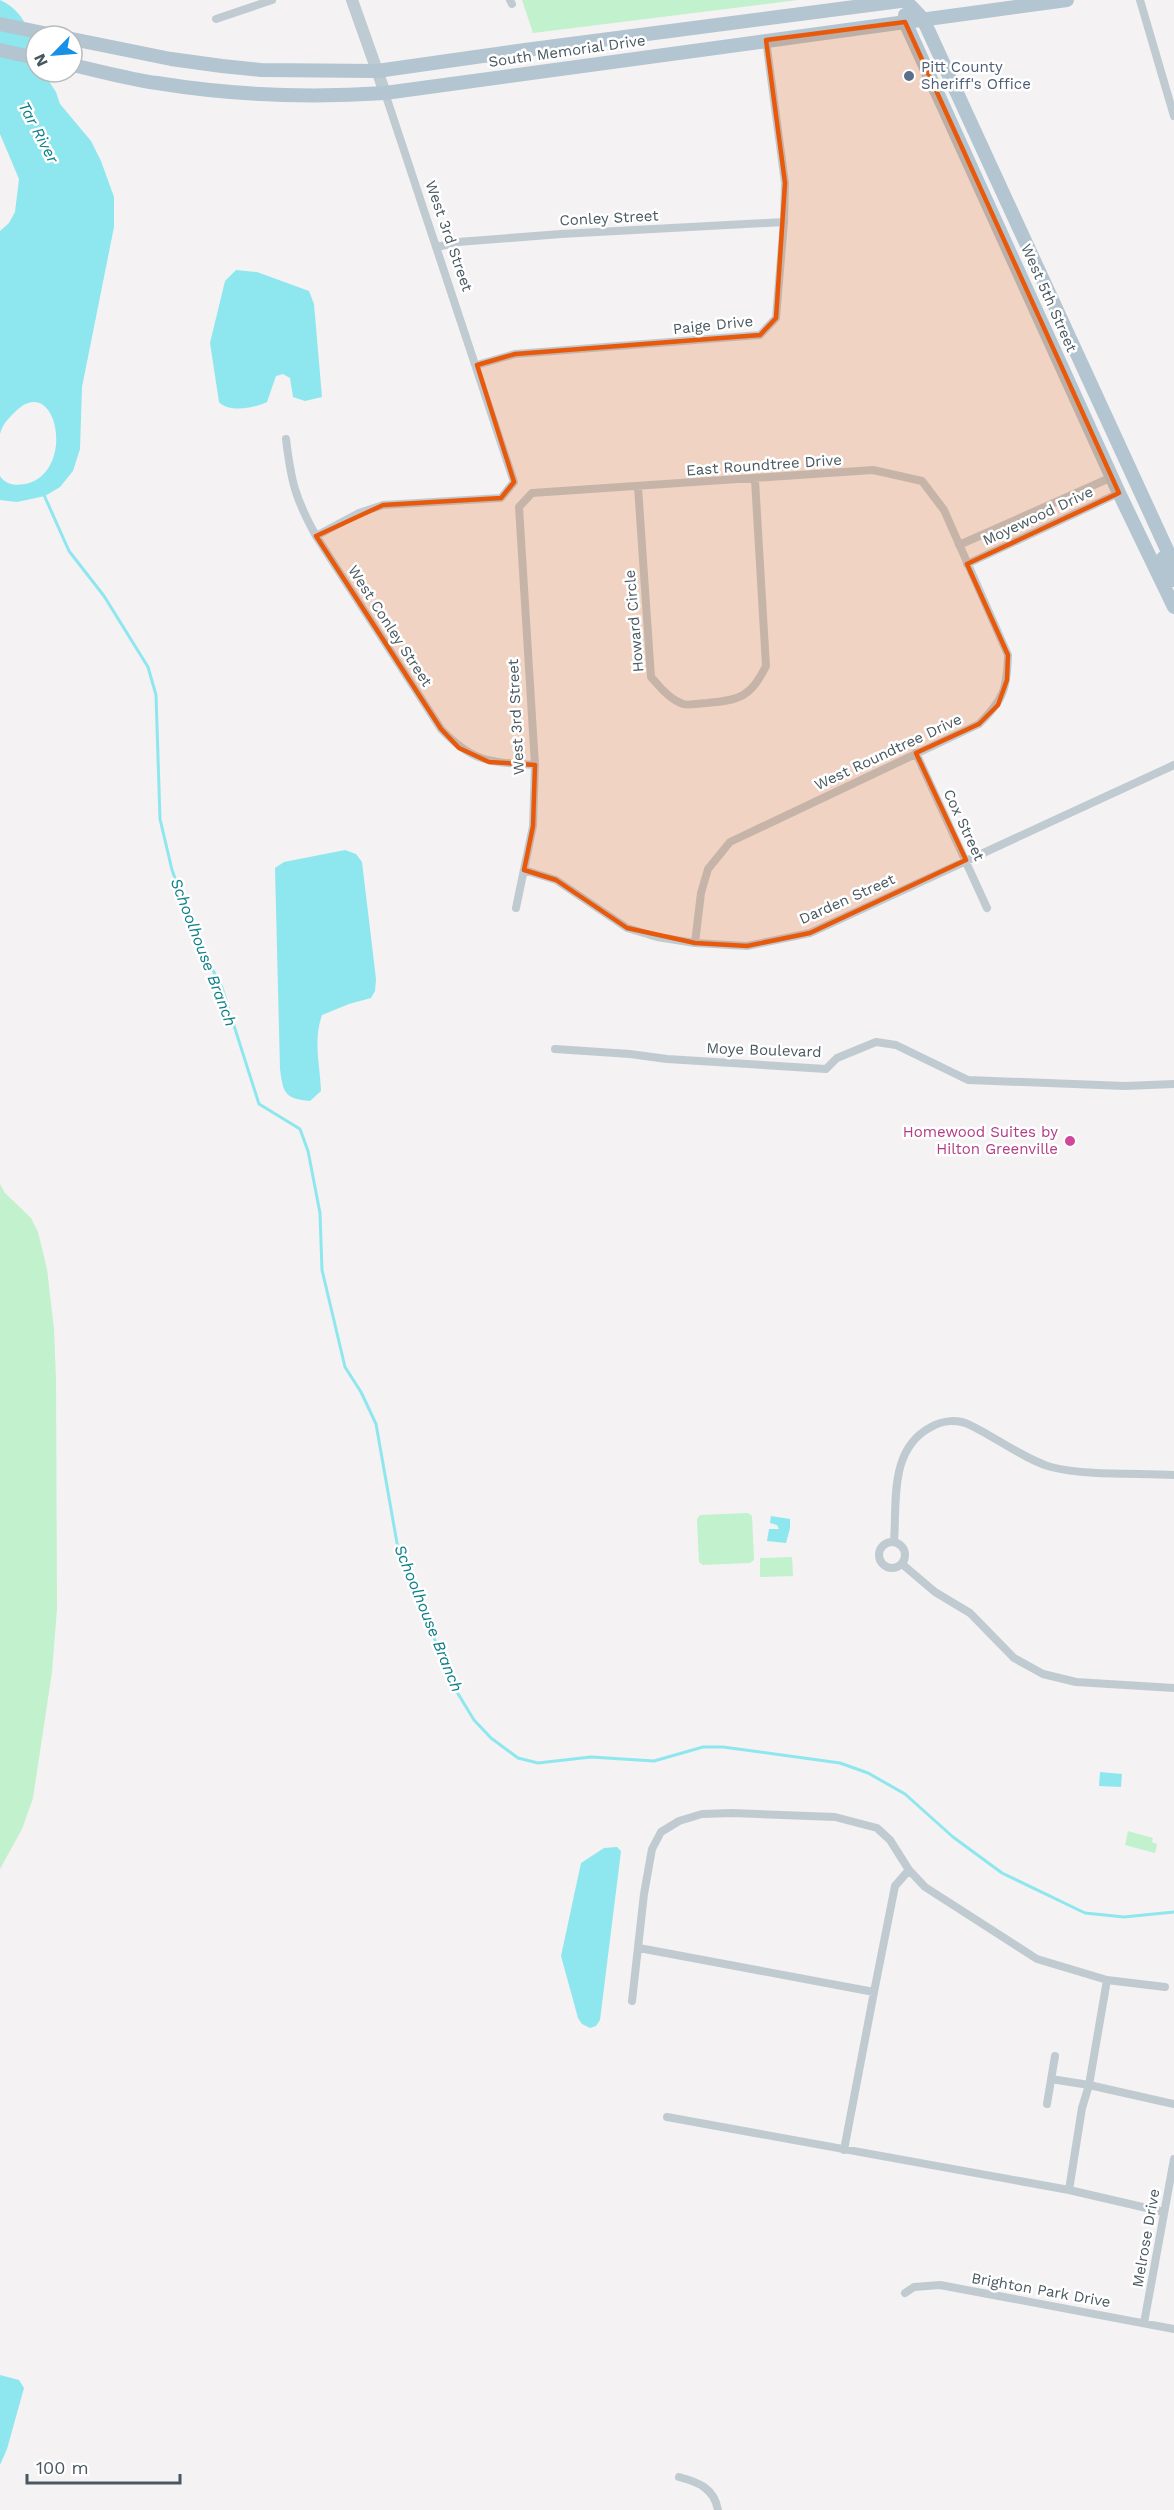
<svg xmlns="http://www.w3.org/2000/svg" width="1174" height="2510" font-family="'Work Sans',sans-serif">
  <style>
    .green { fill: #c1f1cd }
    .water { fill: #8ee7ee }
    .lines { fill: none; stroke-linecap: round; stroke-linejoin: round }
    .stream { stroke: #8ee7ee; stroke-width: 3 }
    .street { stroke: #c0cbd1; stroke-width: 8 }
    .secondary { stroke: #becbd3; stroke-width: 12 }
    .primary { stroke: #b2c5d0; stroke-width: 14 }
    .marked { fill: #e8590c; fill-opacity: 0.2; stroke: #e8590c; stroke-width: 4.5; stroke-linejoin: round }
    .service-dot { fill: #5c6f8a; stroke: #fff; stroke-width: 2 }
    .hotel-dot { fill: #d1479c; stroke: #fff; stroke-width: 2 }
    .labels { text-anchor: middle; stroke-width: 5; stroke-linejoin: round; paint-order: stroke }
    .street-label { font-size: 15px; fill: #495860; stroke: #fff }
    .service-label { font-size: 15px; fill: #4e5e75; stroke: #fff; text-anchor: start }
    .hotel-label { font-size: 15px; fill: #b23c85; stroke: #fff; text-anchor: end }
    .water-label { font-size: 16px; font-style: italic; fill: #0c8089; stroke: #fff }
  </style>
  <rect width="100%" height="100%" fill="#f4f2f2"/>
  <path class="green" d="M522,0H798L533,33Z
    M0,1184L5,1193L31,1218L38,1232L47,1269L54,1329L56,1381L57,1608L52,1672L33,1798L22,1829L0,1869Z
    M748,1513L752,1516L754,1560L750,1563L703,1565L699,1562L697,1519L700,1515Z
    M792,1557L793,1576L760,1577V1558Z
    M1128,1831L1153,1838L1152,1842L1157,1844L1155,1853L1125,1845Z"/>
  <path class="water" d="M0,0C28,12 36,45 36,72H43L56,92L60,104L91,141L101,161L114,197V227L82,387L80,449L73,471L60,487L45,496L17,502L0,500V476C6,486 19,486 29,483C76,468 56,373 16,411C8,419 3,423 0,434V231L9,223L15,212L19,179L0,134Z
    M236,270L257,272L309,291L314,304L322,397L305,401L293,397L290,378L283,374L276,376L267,402C255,408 229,413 219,402L210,343L225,281Z
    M345,850L356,854L362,862L376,979L375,991L371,998L349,1004L322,1015C313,1041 320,1064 321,1091L310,1101C285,1099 283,1093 280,1069L275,868L284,862Z
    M771,1516L790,1519V1528L786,1543L767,1541L769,1529H779L777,1525L770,1523Z
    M1100,1772L1122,1774L1121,1787L1099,1786Z
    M617,1847L621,1851L600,2020L596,2026L590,2028L582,2024L578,2018L561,1956L581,1863L604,1848Z
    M0,2375L19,2380L24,2388L7,2449L0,2465Z"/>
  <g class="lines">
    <path class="stream" d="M44,495L69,551L104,596L148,667L156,695L160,819L172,870L198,941L222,988L259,1104L300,1129L308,1151L320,1213L322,1270L345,1367L361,1392L376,1424L397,1543L416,1585L429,1626L457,1692L474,1720L491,1738L518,1758L538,1763L591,1757L654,1761L703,1747H723L840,1763L868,1773L905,1794L953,1837L1002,1873L1085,1913L1124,1917L1174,1912"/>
    <path class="street" d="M510,0L512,4
      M1140,0L1174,116
      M216,19L272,0
      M437,247L458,242L561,234L784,222
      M477,365L515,354L760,335L776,318L784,222L785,183L766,40
      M286,439C291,481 295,498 316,536L441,729C473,763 490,762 535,765
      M638,487L651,677C660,687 669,699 683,704C689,706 700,703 707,703C740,700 751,697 766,666L755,480
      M316,536L359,513L383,505L501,498L514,482L385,93
      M959,545L1112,477
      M967,564L1119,493
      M916,753L987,908
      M524,870L556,880L627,928L657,937L695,943L747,946L810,933L1174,765
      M516,908L533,826L535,765L519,507L532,493L873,470L922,481L944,510L1008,655C1007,689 1004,699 979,724L730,842L708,869L701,893L695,943
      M555,1049L630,1054L667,1059L826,1069L837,1058L876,1042L896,1045L968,1080L1125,1086L1174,1084
      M879 1555a13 13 0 1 1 26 0a13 13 0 1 1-26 0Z
      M894,1542C897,1501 889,1449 931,1427C943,1420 958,1419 970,1425C993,1436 1028,1461 1051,1467C1087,1476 1137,1473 1174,1475
      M902,1564L935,1592L970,1613L1014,1658L1043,1674L1076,1682L1174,1688
      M639,1948L874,1992L895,1886L909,1870
      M1165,1987L1107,1980L1089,2085L1174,2104
      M632,2001L644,1894L652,1849L661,1832L679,1821L702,1814L732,1813L835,1817L877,1828L890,1840L909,1870L925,1887L1037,1959L1107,1980
      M1051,2079L1089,2085L1082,2108L1069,2190L1164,2212
      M1047,2104L1055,2056
      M667,2117L1069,2190
      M844,2150L874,1992
      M905,2293L914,2287L940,2285L1174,2329
      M1144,2323L1174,2159
      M679,2477C698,2482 714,2488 718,2510"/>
    <path class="secondary" d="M352,0L385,93"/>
    <path class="primary" d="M905,0L923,19L1174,565
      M905,15V22L911,35L1119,493L1174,607
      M0,24L58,36
      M72,39L171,59L222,66L261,70L377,71L525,50L908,0
      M0,50L36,58
      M72,65C100,71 128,79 157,83C231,95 310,98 385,93L1067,0
      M1163,558L1174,580"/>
  </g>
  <path class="marked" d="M905,22L1119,493L967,564L1008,655L1007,680L998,705L979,724L916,753L966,860L810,933L747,946L695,943L627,928L556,880L524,870L533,826L535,765L489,762L459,748L441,729L316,536L383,505L501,498L514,482L477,365L515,354L760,335L776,318L785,183L766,40Z"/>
  <circle class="service-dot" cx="909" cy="76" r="6"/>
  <circle class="hotel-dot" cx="1070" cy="1141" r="6"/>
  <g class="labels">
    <g class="street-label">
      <text transform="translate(567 51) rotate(-8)" y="5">South Memorial Drive</text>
      <text transform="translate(609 218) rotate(-3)" y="5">Conley Street</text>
      <text transform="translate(449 236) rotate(71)" y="5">West 3rd Street</text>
      <text transform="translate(1049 298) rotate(66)" y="5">West 5th Street</text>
      <text transform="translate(713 325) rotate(-6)" y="5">Paige Drive</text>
      <text transform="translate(764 465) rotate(-4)" y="5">East Roundtree Drive</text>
      <text transform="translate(1038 516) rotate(-25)" y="5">Moyewood Drive</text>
      <text transform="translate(634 621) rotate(-95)" y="5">Howard Circle</text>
      <text transform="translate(390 626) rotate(57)" y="5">West Conley Street</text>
      <text transform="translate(516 717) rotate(-93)" y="5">West 3rd Street</text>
      <text transform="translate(888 752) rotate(-25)" y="5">West Roundtree Drive</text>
      <text transform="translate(964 825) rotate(65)" y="5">Cox Street</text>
      <text transform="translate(847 899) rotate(-24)" y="5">Darden Street</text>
      <text transform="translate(764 1050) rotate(2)" y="5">Moye Boulevard</text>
      <text transform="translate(1146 2238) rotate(-80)" y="5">Melrose Drive</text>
      <text transform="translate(1041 2290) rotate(10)" y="5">Brighton Park Drive</text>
    </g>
    <g class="service-label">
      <text x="921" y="72">Pitt County<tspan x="921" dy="17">Sheriff's Office</tspan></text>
    </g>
    <g class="hotel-label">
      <text x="1058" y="1137">Homewood Suites by<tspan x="1058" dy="17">Hilton Greenville</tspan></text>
    </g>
    <g class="water-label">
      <text transform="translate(39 132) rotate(62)" y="6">Tar River</text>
      <text transform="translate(204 952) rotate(69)" y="6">Schoolhouse Branch</text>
      <text transform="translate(429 1618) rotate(68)" y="6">Schoolhouse Branch</text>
    </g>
  </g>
  <g transform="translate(54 54) rotate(245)"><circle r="28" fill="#ffffff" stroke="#b6bcbf" stroke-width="1.5"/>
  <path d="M0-4.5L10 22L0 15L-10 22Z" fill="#1990e7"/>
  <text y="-9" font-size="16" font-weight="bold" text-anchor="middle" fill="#495860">N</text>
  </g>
  <path d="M27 2474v9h153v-9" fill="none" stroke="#495860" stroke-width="3"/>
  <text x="36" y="2474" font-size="18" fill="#495860" stroke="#ffffff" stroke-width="4.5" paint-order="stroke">100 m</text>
</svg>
